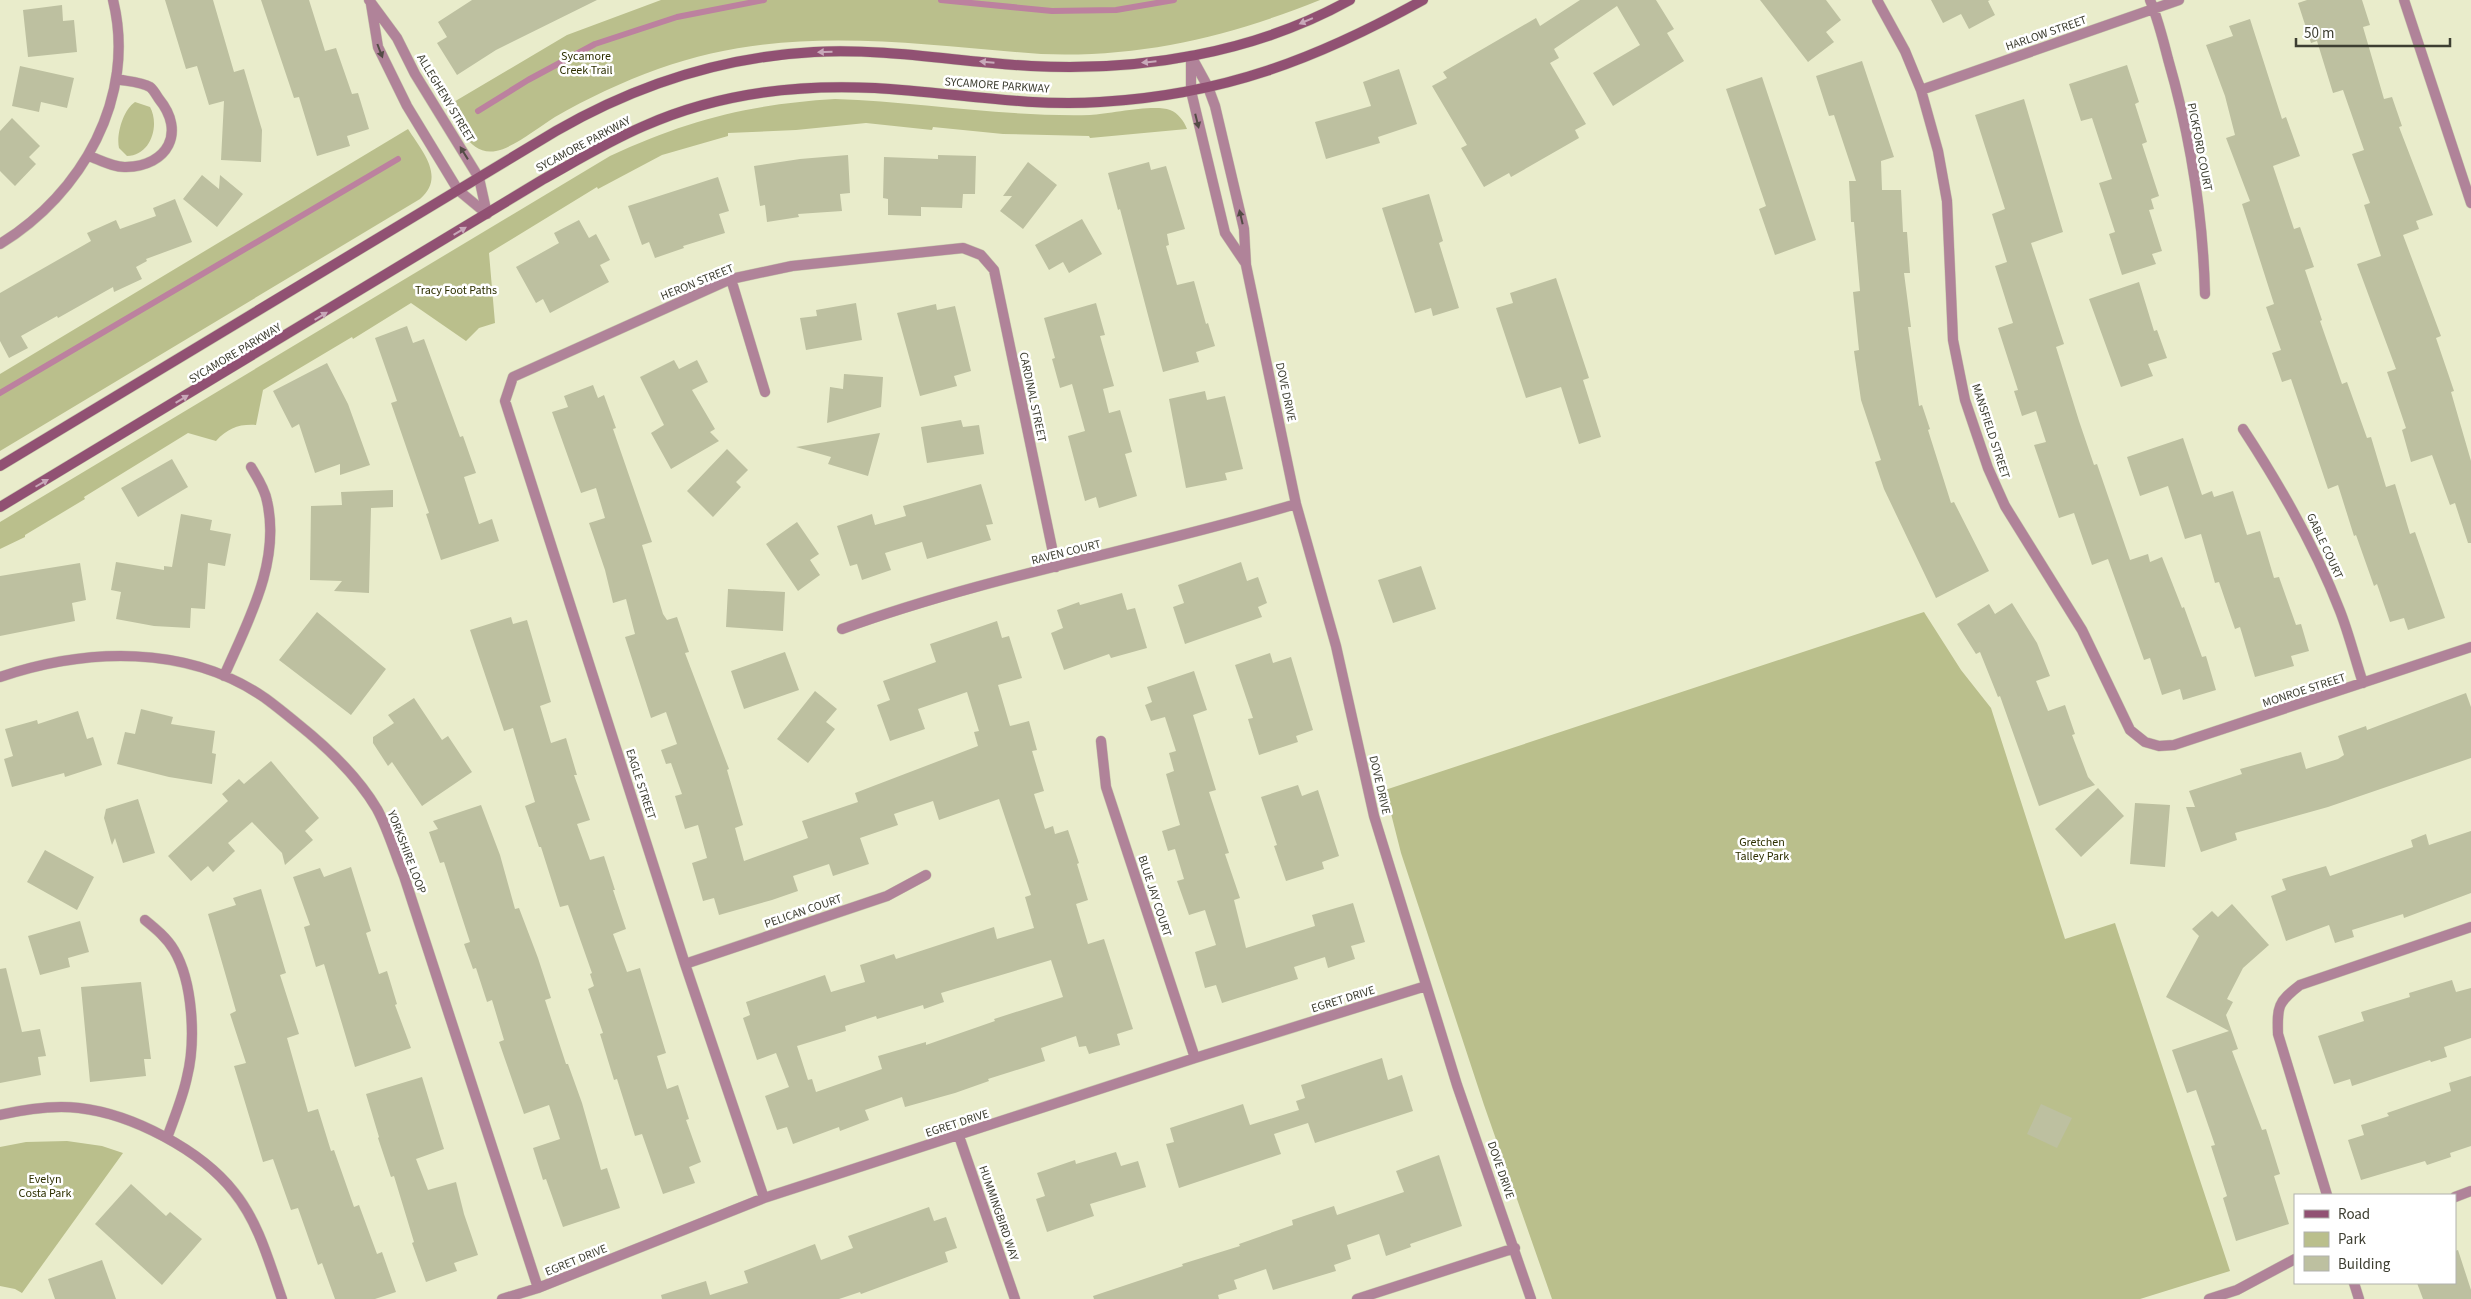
<svg xmlns="http://www.w3.org/2000/svg" width="2471" height="1299" font-family="'Source Sans 3',sans-serif">
  <style>
    .green { fill: #babf8c }
    .lines { fill: none; stroke-linecap: round; stroke-linejoin: round }
    .stream { stroke: #bc819f; stroke-width: 6 }
    .building { fill: #bdc0a0; fill-rule: evenodd }
    .street-casing { stroke: #c7c9ac; stroke-width: 11 }
    .secondary-casing { stroke: #c7c9ac; stroke-width: 11 }
    .street { stroke: #b08399; stroke-width: 10 }
    .secondary { stroke: #915173; stroke-width: 10 }
    .oneway { fill: #c8a8b9 }
    .oneway2 { fill: #544c46 }
    .labels { text-anchor: middle; stroke-width: 5; stroke-linejoin: round; paint-order: stroke }
    .street-label { font-size: 12px; fill: #3d3e31; stroke: #fff }
    .park-label { font-size: 12px; fill: #2d2f00; stroke: #fff }
  </style>
  <rect width="100%" height="100%" fill="#e9eccb"/>
  <path class="green" d="M661,0H1320C1228,37 1140,58 1041,54C910,44 785,23 658,69C622,82 588,98 555,117C539,127 513,148 496,151C469,156 458,124 447,106L567,35Z
    M835,99C920,102 1004,117 1090,115C1110,114 1153,104 1170,110C1178,113 1184,121 1187,129L1090,138L1089,136L1003,134L933,127L932,130L866,123L796,130L728,133V136L662,155L598,189L597,187L489,253L495,323L479,328L466,341L411,303L353,339L352,337L263,390L256,425C239,424 228,428 216,441L188,433L84,497L85,499L25,535V537L0,549V522L610,156C687,120 751,104 835,99Z
    M135,102L150,107C160,125 151,156 127,156L119,148C116,135 123,110 135,102Z
    M408,129C422,151 446,177 420,199L0,451V374Z
    M1924,612L1961,670L1991,708L2065,939L2115,923L2230,1271L2140,1299H1552L1484,1105L1401,853L1385,790Z
    M67,1141L102,1146L123,1153L22,1293L15,1289L0,1286V1147L26,1142Z"/>
  <g class="lines">
    <path class="stream" d="M941,0L1052,11L1116,10L1174,0
      M478,111L528,80L595,44L677,17L764,0
      M0,393L398,159"/>
  </g>
  <path class="building" d="M165,0H213L234,72L244,69L262,130L261,162L221,160L224,101L209,105L197,66L186,69Z
    M261,0H309L325,51L336,48L352,94L358,93L369,129L347,136L350,146L317,156L299,97L294,98Z
    M472,0H597L496,50L457,75L437,43L447,37L438,22Z
    M1580,0H1656L1674,29L1667,33L1684,61L1613,106L1593,73L1640,45L1617,6L1554,49L1559,58L1550,63L1586,124L1575,130L1579,138L1511,177L1509,173L1484,187L1461,148L1467,145L1432,86L1447,78L1443,72L1536,18L1540,26Z
    M1760,0H1826L1841,20L1826,32L1834,42L1808,62Z
    M1931,0H1990L1988,1L1995,15L1969,29L1961,14L1943,23Z
    M2307,0H2362L2370,25L2363,27L2384,99L2392,97L2402,126L2399,127L2433,215L2416,221L2419,229L2403,235L2441,336L2436,338L2454,391L2451,392L2471,461V543H2468L2455,503L2450,505L2432,455L2411,462L2402,430L2406,428L2387,372L2396,369L2357,264L2381,256L2364,205L2370,203L2352,154L2364,150L2343,90L2333,93L2317,41L2311,43L2298,3Z
    M62,5L63,21L74,20L77,52L28,57L23,10Z
    M2250,19L2282,119L2286,117L2300,156L2273,166L2294,229L2300,227L2314,267L2305,270L2322,320L2320,321L2342,384L2347,382L2367,438L2371,437L2386,487L2395,484L2410,534L2415,532L2445,618L2408,630L2404,618L2390,622L2377,584L2374,586L2356,535L2354,536L2338,485L2328,489L2291,379L2282,382L2272,353L2281,350L2266,307L2274,304L2242,204L2250,201L2226,138L2235,135L2225,96L2206,45L2233,36L2229,26Z
    M1862,61L1894,157L1881,161L1882,190H1901L1903,232H1907L1910,273H1904L1911,327H1908L1919,406L1922,405L1930,429L1928,430L1951,503L1954,502L1989,571L1936,598L1884,489L1875,462L1881,460L1861,400L1854,351L1859,350L1853,292L1860,291L1854,222H1851L1849,181H1856L1834,115L1829,116L1816,76Z
    M2127,65L2139,102L2135,104L2147,142L2142,144L2159,196L2151,199L2154,209L2149,210L2162,251L2152,254L2156,264L2122,275L2109,234L2115,232L2099,183L2112,179L2092,118L2081,121L2069,84Z
    M20,66L74,78L67,108L41,102L39,112L12,106Z
    M1399,69L1417,124L1378,137L1380,143L1326,159L1315,122L1371,106L1363,82Z
    M1762,77L1816,240L1775,255L1759,209L1766,206L1726,89Z
    M2024,99L2063,232L2031,243L2064,344L2056,347L2079,421L2094,465L2097,464L2130,560L2148,554L2150,562L2162,557L2182,608L2184,607L2202,657L2206,656L2216,690L2183,700L2180,689L2162,695L2150,658L2144,660L2108,559L2092,565L2074,513L2059,518L2034,445L2046,442L2036,411L2022,416L2014,391L2018,390L1998,328L2013,323L1995,266L2007,262L1992,214L2005,209L1975,115Z
    M12,118L40,146L29,157L36,164L15,186L0,171V131Z
    M848,155L850,193L840,194L842,211L798,214L799,217L767,222L765,205L760,206L754,166L800,159Z
    M938,155L976,156L975,194H963L962,208L921,207V216L888,215V199L883,198L884,157L938,159Z
    M1028,162L1057,185L1023,229L1000,211L1012,196H1003Z
    M1149,162L1151,170L1166,166L1185,229L1167,234L1169,245L1166,246L1177,285L1194,281L1206,324L1208,323L1215,346L1196,352L1199,362L1163,372L1120,209L1118,210L1108,173Z
    M202,175L219,189L220,175L243,194L217,227L183,199Z
    M718,177L729,211L719,214L725,233L683,246L684,248L655,258L649,242L642,245L628,206Z
    M1429,194L1443,241L1439,243L1459,308L1433,316L1431,308L1415,313L1382,208Z
    M175,199L192,242L146,259L147,261L136,267L142,279L114,292L113,287L58,318L57,316L21,336L28,348L9,358L0,341V293L91,241L87,233L116,220L120,229L156,216L153,208Z
    M1082,219L1102,254L1069,273L1063,262L1049,270L1035,245Z
    M579,220L589,238L596,234L610,260L600,265L609,282L550,313L543,299L536,303L516,267L559,243L554,233Z
    M1556,278L1589,378L1583,380L1601,437L1579,444L1561,387L1526,398L1496,308L1513,303L1510,293Z
    M2139,282L2154,331L2157,330L2167,358L2148,364L2153,376L2121,387L2089,299Z
    M856,303L862,340L806,350L800,318L817,316L816,310Z
    M1096,303L1105,335L1100,336L1114,386L1103,389L1109,413L1120,410L1132,452L1125,454L1137,496L1099,508L1096,497L1085,501L1068,436L1085,431L1072,384L1060,388L1052,359L1055,358L1044,318Z
    M936,304L937,310L955,306L971,371L954,376L957,386L920,396L897,313Z
    M407,326L413,343L424,339L460,437L463,436L476,473L464,477L479,524L492,519L499,541L441,560L426,514L429,513L391,403L397,401L375,338Z
    M674,360L679,369L697,360L708,382L692,390L715,429L710,432L719,441L671,469L651,433L664,425L640,377Z
    M327,363L348,404L370,465L340,475V464L315,473L299,424L292,428L273,391Z
    M844,374L883,377L881,407L827,423L830,387L843,389Z
    M593,385L598,398L604,395L616,428L613,429L652,542L642,545L663,614L667,620L677,617L689,652L685,653L729,769L727,770L743,825L735,828L744,861L808,838L802,821L858,802L855,793L978,746L974,732L979,731L967,692L918,709L925,729L890,741L877,705L890,700L883,681L936,662L930,644L997,621L1002,638L1009,636L1022,678L998,685L1010,726L1029,721L1037,750L1032,751L1044,791L1034,794L1045,829L1053,826L1055,834L1068,830L1079,863L1077,864L1088,900L1076,904L1088,944L1104,939L1133,1029L1117,1034L1120,1045L1089,1054L1086,1046L1079,1047L1076,1036L1041,1048L1045,1061L988,1079L989,1081L955,1093L905,1107L902,1097L865,1110L869,1120L840,1131L839,1127L793,1144L787,1127L777,1130L765,1096L789,1087L776,1053L757,1060L743,1018L750,1015L746,1002L825,975L831,992L865,982L860,965L894,954L896,959L994,927L997,939L1034,928L1025,897L1031,895L999,799L939,820L933,801L894,814L898,825L860,838L869,864L833,876L829,864L793,876L798,891L772,900L719,915L714,898L703,901L692,863L707,858L698,825L685,829L675,796L682,794L671,763L666,764L661,750L677,744L666,712L651,718L625,637L635,634L626,599L613,603L605,570L589,523L605,518L596,488L581,493L552,412L568,407L564,396ZM1051,960L1063,997L994,1019L995,1021L926,1045V1042L878,1056L882,1069L816,1092L812,1079L808,1080L797,1046L846,1031L845,1026L876,1016L877,1019L923,1005L924,1009L944,1002L941,993Z
    M1205,391L1207,400L1225,396L1243,469L1225,473L1227,480L1186,488L1169,399Z
    M961,420L963,427L979,425L984,454L927,463L921,427Z
    M880,433L868,476L828,464L831,457L796,447Z
    M2183,438L2202,495L2212,491L2214,497L2233,491L2247,535L2260,531L2274,578L2279,577L2296,625L2301,624L2309,651L2291,656L2294,666L2255,677L2240,627L2235,629L2219,582L2215,583L2201,534L2185,539L2168,486L2140,496L2127,457Z
    M727,449L748,470L736,482L741,487L713,517L687,491Z
    M172,459L188,487L138,517L121,488Z
    M981,484L993,524L986,525L991,540L927,559L922,542L885,553L891,570L862,580L857,564L850,566L837,526L872,514L875,525L906,516L903,506Z
    M393,490V507L371,508L369,593L334,591L342,581L310,580L311,506L342,505L341,492Z
    M181,514L212,520L210,530L231,534L225,566L208,563L205,609L191,608L190,628L154,626L116,619L121,592L111,590L116,562L164,570V566L172,567Z
    M797,522L819,554L810,560L820,575L798,591L766,544Z
    M1241,562L1247,581L1258,577L1267,603L1258,607L1262,617L1185,644L1173,607L1184,603L1178,585Z
    M80,563L86,600L72,603L75,621L0,636V576Z
    M1421,566L1436,609L1393,623L1378,580Z
    M728,589L785,592L783,631L726,627Z
    M1122,593L1127,610L1135,608L1147,648L1111,658L1109,654L1064,670L1051,633L1063,628L1057,610L1079,602L1080,605Z
    M2012,603L2037,643L2050,676L2036,681L2048,711L2065,705L2075,734L2072,735L2088,777L2095,785L2039,806L2000,696L1998,697L1980,652L1976,654L1957,624L1989,604L1995,614Z
    M317,612L386,669L351,715L279,660Z
    M511,617L513,624L527,620L551,702L540,706L551,743L566,738L577,775H574L590,820L577,824L590,860L604,856L615,890H613L626,929L613,934L627,972L640,968L666,1053L657,1056L667,1089L678,1085L689,1119L686,1120L701,1162L689,1167L695,1183L663,1194L642,1134L635,1136L617,1079L614,1080L600,1034L603,1033L588,989L594,986L590,974L592,973L568,905L560,907L541,847H539L525,806L535,802L513,728L504,731L470,630Z
    M785,652L799,690L744,709L731,671Z
    M1270,653L1273,663L1291,657L1313,730L1296,736L1298,742L1259,755L1248,719L1253,718L1235,665Z
    M1194,671L1207,710L1193,715L1216,790L1209,792L1229,853L1225,854L1240,898L1234,900L1246,948L1315,926L1312,915L1353,903L1365,942L1351,946L1355,959L1328,968L1325,957L1294,967L1298,979L1222,1003L1216,985L1205,988L1195,952L1216,945L1205,910L1189,915L1177,881L1184,879L1175,849L1168,851L1162,831L1180,825L1166,774L1174,771L1169,753L1176,751L1165,717L1151,721L1145,705L1152,702L1147,687Z
    M815,691L837,709L826,722L835,729L808,763L777,739Z
    M2466,693L2471,707V758L2328,807L2235,833L2237,840L2201,852L2186,807H2195L2189,791L2242,774L2240,769L2301,752L2306,769L2338,759L2344,755L2338,736L2366,726L2367,730Z
    M414,698L442,740L448,736L472,772L422,806L392,762L388,766L373,743V737L394,723L388,715Z
    M141,709L173,717L171,724L215,731L212,753L216,754L212,784L169,777L117,764L125,732L135,734Z
    M78,711L87,739L93,737L102,765L65,777L64,773L12,787L4,759L13,756L5,729L37,720L38,724Z
    M271,761L319,818L305,831L313,840L285,865L282,853L252,822L228,843L235,851L213,872L208,866L191,881L168,856L228,801L222,794L239,779L244,784Z
    M1298,785L1302,796L1318,790L1339,856L1322,862L1324,869L1286,881L1274,846L1277,845L1261,797Z
    M2098,788L2124,816L2081,857L2055,829Z
    M138,799L155,853L123,863L115,838L112,845L104,818L106,809Z
    M2135,803L2170,805L2165,867L2130,864Z
    M481,805L500,855L515,909L519,908L538,958L551,998L545,1000L566,1064H568L582,1103L601,1170L607,1168L620,1208L563,1227L546,1179L543,1180L533,1148L560,1139L549,1105L524,1114L499,1042L504,1040L492,1000L487,1002L476,968L473,969L464,944L470,942L444,862L440,863L429,832L438,829L433,821Z
    M2471,831V893L2404,918L2403,914L2352,930L2354,937L2335,943L2329,925L2286,941L2271,896L2286,890L2282,879L2326,866L2330,876L2413,847L2411,840L2426,834L2429,845Z
    M45,850L94,877L77,910L27,882Z
    M351,867L371,931L366,933L379,974L387,971L397,1004L395,1005L411,1048L355,1067L324,964L316,967L304,927L310,925L293,877L320,868L324,877Z
    M261,889L286,973L280,975L299,1034L287,1038L308,1112L318,1109L331,1151L334,1150L354,1207L359,1205L377,1254L382,1252L396,1292L375,1299H335L322,1263L318,1265L298,1208L291,1210L273,1159L263,1162L234,1066L246,1063L230,1014L236,1011L208,914L236,905L233,898Z
    M2232,904L2269,945L2243,968L2227,999L2233,1002L2226,1015L2238,1049L2232,1051L2262,1130L2266,1129L2280,1174L2274,1176L2289,1224L2236,1241L2223,1198L2227,1196L2211,1146L2215,1145L2196,1090L2187,1093L2172,1050L2229,1031L2166,997L2199,936L2192,929L2212,911L2218,917Z
    M80,921L89,952L68,958L70,967L40,975L28,936Z
    M6,968L22,1032L40,1029L46,1056L38,1057L41,1075L0,1083V969Z
    M2452,980L2456,992L2471,988V1038L2444,1047L2447,1057L2431,1062L2430,1060L2352,1086L2350,1079L2334,1084L2318,1036L2364,1021L2361,1012L2410,997L2409,993Z
    M141,982L151,1059H144L146,1076L90,1082L81,987Z
    M1382,1058L1388,1080L1402,1075L1413,1111L1315,1143L1308,1123L1274,1134L1281,1154L1179,1188L1166,1144L1174,1142L1170,1128L1243,1104L1250,1125L1299,1110L1296,1101L1305,1098L1301,1085Z
    M2471,1076V1146L2450,1153L2451,1157L2427,1165L2425,1161L2361,1180L2348,1140L2364,1135L2361,1125L2389,1116L2387,1113L2451,1091L2449,1083Z
    M422,1077L444,1149L416,1159L428,1190L456,1182L464,1214L478,1255L454,1263L457,1271L426,1282L412,1243L414,1242L394,1176L391,1177L378,1138L379,1137L366,1094Z
    M2041,1104L2072,1118L2057,1148L2027,1134Z
    M1116,1152L1121,1166L1138,1161L1146,1187L1090,1204L1094,1216L1047,1232L1036,1199L1045,1196L1037,1173L1075,1160L1076,1164Z
    M1439,1155L1462,1226L1410,1244L1411,1247L1386,1256L1379,1234L1347,1245L1351,1259L1334,1265L1336,1271L1273,1290L1266,1269L1234,1280L1237,1289L1218,1295L1219,1299H1094L1093,1296L1183,1266L1182,1264L1240,1246L1239,1244L1293,1225L1292,1220L1334,1206L1337,1215L1404,1192L1396,1171Z
    M131,1184L166,1216L170,1212L202,1239L162,1285L95,1224Z
    M929,1207L934,1221L946,1217L957,1248L945,1252L948,1262L861,1294L860,1292L839,1299H662L661,1295L706,1281L710,1295L748,1283L744,1271L815,1244L821,1260L853,1248L848,1236Z
    M2458,1250L2471,1290V1299H2423L2417,1283H2455V1251Z
    M102,1260L116,1299H55L48,1279Z"/>
  <g class="lines">
    <defs>
      <path id="street" d="M369,0L397,38L415,74L479,178L487,214
        M1877,0L1905,51L1921,90L1938,151L1947,201L1953,340L1965,400L1988,468L2005,506L2082,630L2130,730L2145,742L2159,746L2174,745L2471,647
        M2150,0C2158,19 2163,39 2168,59C2190,135 2203,214 2205,294
        M2404,0L2471,203
        M371,4L378,47L407,106L458,190L487,214
        M1191,56L1208,87L1215,106L1244,229L1246,265L1296,504L1336,646L1374,816L1457,1085L1531,1299
        M1191,57V91L1225,233L1246,264
        M1921,90L2179,0
        M89,156C100,160 115,168 126,167C168,166 186,132 159,99C157,96 153,89 150,87C142,82 125,81 116,79
        M0,244C82,194 137,97 113,0
        M731,279L765,392
        M2243,429C2281,487 2315,546 2340,611C2349,634 2355,659 2363,683
        M842,629C990,575 1146,549 1296,504
        M224,676C248,621 281,562 267,501C265,489 257,477 251,467
        M0,677C86,648 187,644 265,698C276,706 287,715 298,724C328,748 357,775 377,809C388,829 395,854 404,876L538,1288
        M1101,741L1106,787L1195,1058
        M145,920C156,929 167,938 174,950C193,982 196,1041 187,1077C183,1097 174,1118 167,1138
        M685,964L887,896L926,875
        M0,1115C26,1109 53,1105 79,1108C132,1114 201,1150 234,1192C259,1223 269,1262 282,1299
        M959,1136L1015,1299
        M2327,1195L2278,1034C2277,1006 2278,1002 2300,985L2471,927
        M2455,1197L2471,1191
        M764,1198L685,964L505,401L513,377L731,279L792,266L963,248L981,255L994,270L1056,567
        M2354,1283L2359,1299
        M502,1299L538,1288L764,1198L1195,1058L1426,986
        M1357,1299L1515,1248
        M2209,1299L2237,1290L2295,1259"/>
      <path id="secondary" d="M0,466L556,131C636,85 722,57 814,52C886,48 959,62 1031,66C1139,72 1255,53 1350,0
        M0,507L542,180C576,161 609,141 644,126C716,94 797,84 875,88C950,92 1025,107 1100,102C1223,95 1317,59 1423,0"/>
    </defs>
    <use href="#street" class="street-casing"/>
    <use href="#secondary" class="secondary-casing"/>
    <use href="#street" class="street"/>
    <use href="#secondary" class="secondary"/>
  </g>
  <defs><path id="oneway-solid" d="M-6-.8H1V-3.2L6.5 0L1 3.2V.8H-6Z" transform="scale(1.25)"/></defs>
  <g class="oneway">
    <use href="#oneway-solid" transform="translate(1306 21) rotate(157)"/>
    <use href="#oneway-solid" transform="translate(825 52) rotate(178)"/>
    <use href="#oneway-solid" transform="translate(987 62) rotate(-175)"/>
    <use href="#oneway-solid" transform="translate(1149 62) rotate(174)"/>
    <use href="#oneway-solid" transform="translate(460 231) rotate(-31)"/>
    <use href="#oneway-solid" transform="translate(321 316) rotate(-31)"/>
    <use href="#oneway-solid" transform="translate(182 399) rotate(-31)"/>
    <use href="#oneway-solid" transform="translate(42 483) rotate(-30)"/>
  </g>
  <g class="oneway2">
    <use href="#oneway-solid" transform="translate(380 51) rotate(69)"/>
    <use href="#oneway-solid" transform="translate(1197 121) rotate(76)"/>
    <use href="#oneway-solid" transform="translate(464 153) rotate(-122)"/>
    <use href="#oneway-solid" transform="translate(1241 217) rotate(-103)"/>
  </g>
  <g class="labels">
    <g class="street-label">
      <text transform="translate(2046 33) rotate(-19)" y="4">HARLOW STREET</text>
      <text transform="translate(997 85) rotate(4)" y="4">SYCAMORE PARKWAY</text>
      <text transform="translate(446 98) rotate(59)" y="4">ALLEGHENY STREET</text>
      <text transform="translate(583 144) rotate(-28)" y="4">SYCAMORE PARKWAY</text>
      <text transform="translate(2200 147) rotate(79)" y="4">PICKFORD COURT</text>
      <text transform="translate(697 282) rotate(-22)" y="4">HERON STREET</text>
      <text transform="translate(235 353) rotate(-31)" y="4">SYCAMORE PARKWAY</text>
      <text transform="translate(1286 392) rotate(78)" y="4">DOVE DRIVE</text>
      <text transform="translate(1033 397) rotate(78)" y="4">CARDINAL STREET</text>
      <text transform="translate(1991 431) rotate(72)" y="4">MANSFIELD STREET</text>
      <text transform="translate(2325 546) rotate(65)" y="4">GABLE COURT</text>
      <text transform="translate(1066 552) rotate(-14)" y="4">RAVEN COURT</text>
      <text transform="translate(2304 690) rotate(-18)" y="4">MONROE STREET</text>
      <text transform="translate(641 784) rotate(72)" y="4">EAGLE STREET</text>
      <text transform="translate(1380 785) rotate(77)" y="4">DOVE DRIVE</text>
      <text transform="translate(407 852) rotate(69)" y="4">YORKSHIRE LOOP</text>
      <text transform="translate(1155 896) rotate(72)" y="4">BLUE JAY COURT</text>
      <text transform="translate(803 911) rotate(-19)" y="4">PELICAN COURT</text>
      <text transform="translate(1343 999) rotate(-17)" y="4">EGRET DRIVE</text>
      <text transform="translate(957 1123) rotate(-18)" y="4">EGRET DRIVE</text>
      <text transform="translate(1501 1170) rotate(71)" y="4">DOVE DRIVE</text>
      <text transform="translate(999 1213) rotate(71)" y="4">HUMMINGBIRD WAY</text>
      <text transform="translate(576 1260) rotate(-22)" y="4">EGRET DRIVE</text>
    </g>
    <g class="park-label">
      <text x="586" y="60">Sycamore<tspan x="586" dy="14">Creek Trail</tspan></text>
      <text x="456" y="294">Tracy Foot Paths</text>
      <text x="1762" y="846">Gretchen<tspan x="1762" dy="14">Talley Park</tspan></text>
      <text x="45" y="1183">Evelyn<tspan x="45" dy="14">Costa Park</tspan></text>
    </g>
  </g>
  <rect x="2294" y="1194" width="162" height="90" fill="#ffffff" stroke="#b1b2ad"/>
  <rect x="2304" y="1210" width="25" height="8" fill="#915173" stroke="#b1b2ad"/>
  <text x="2338" y="1219" font-size="15" fill="#3d3e31">Road</text>
  <rect x="2304" y="1232" width="25" height="15" fill="#babf8c" stroke="#b1b2ad"/>
  <text x="2338" y="1244" font-size="15" fill="#3d3e31">Park</text>
  <rect x="2304" y="1256" width="25" height="15" fill="#bdc0a0" stroke="#b1b2ad"/>
  <text x="2338" y="1269" font-size="15" fill="#3d3e31">Building</text>
  <path d="M2296 38v8h154v-8" fill="none" stroke="#3d3e31" stroke-width="2.5"/>
  <text x="2304" y="38" font-size="15" fill="#3d3e31" stroke="#ffffff" stroke-width="4" paint-order="stroke">50 m</text>
</svg>
